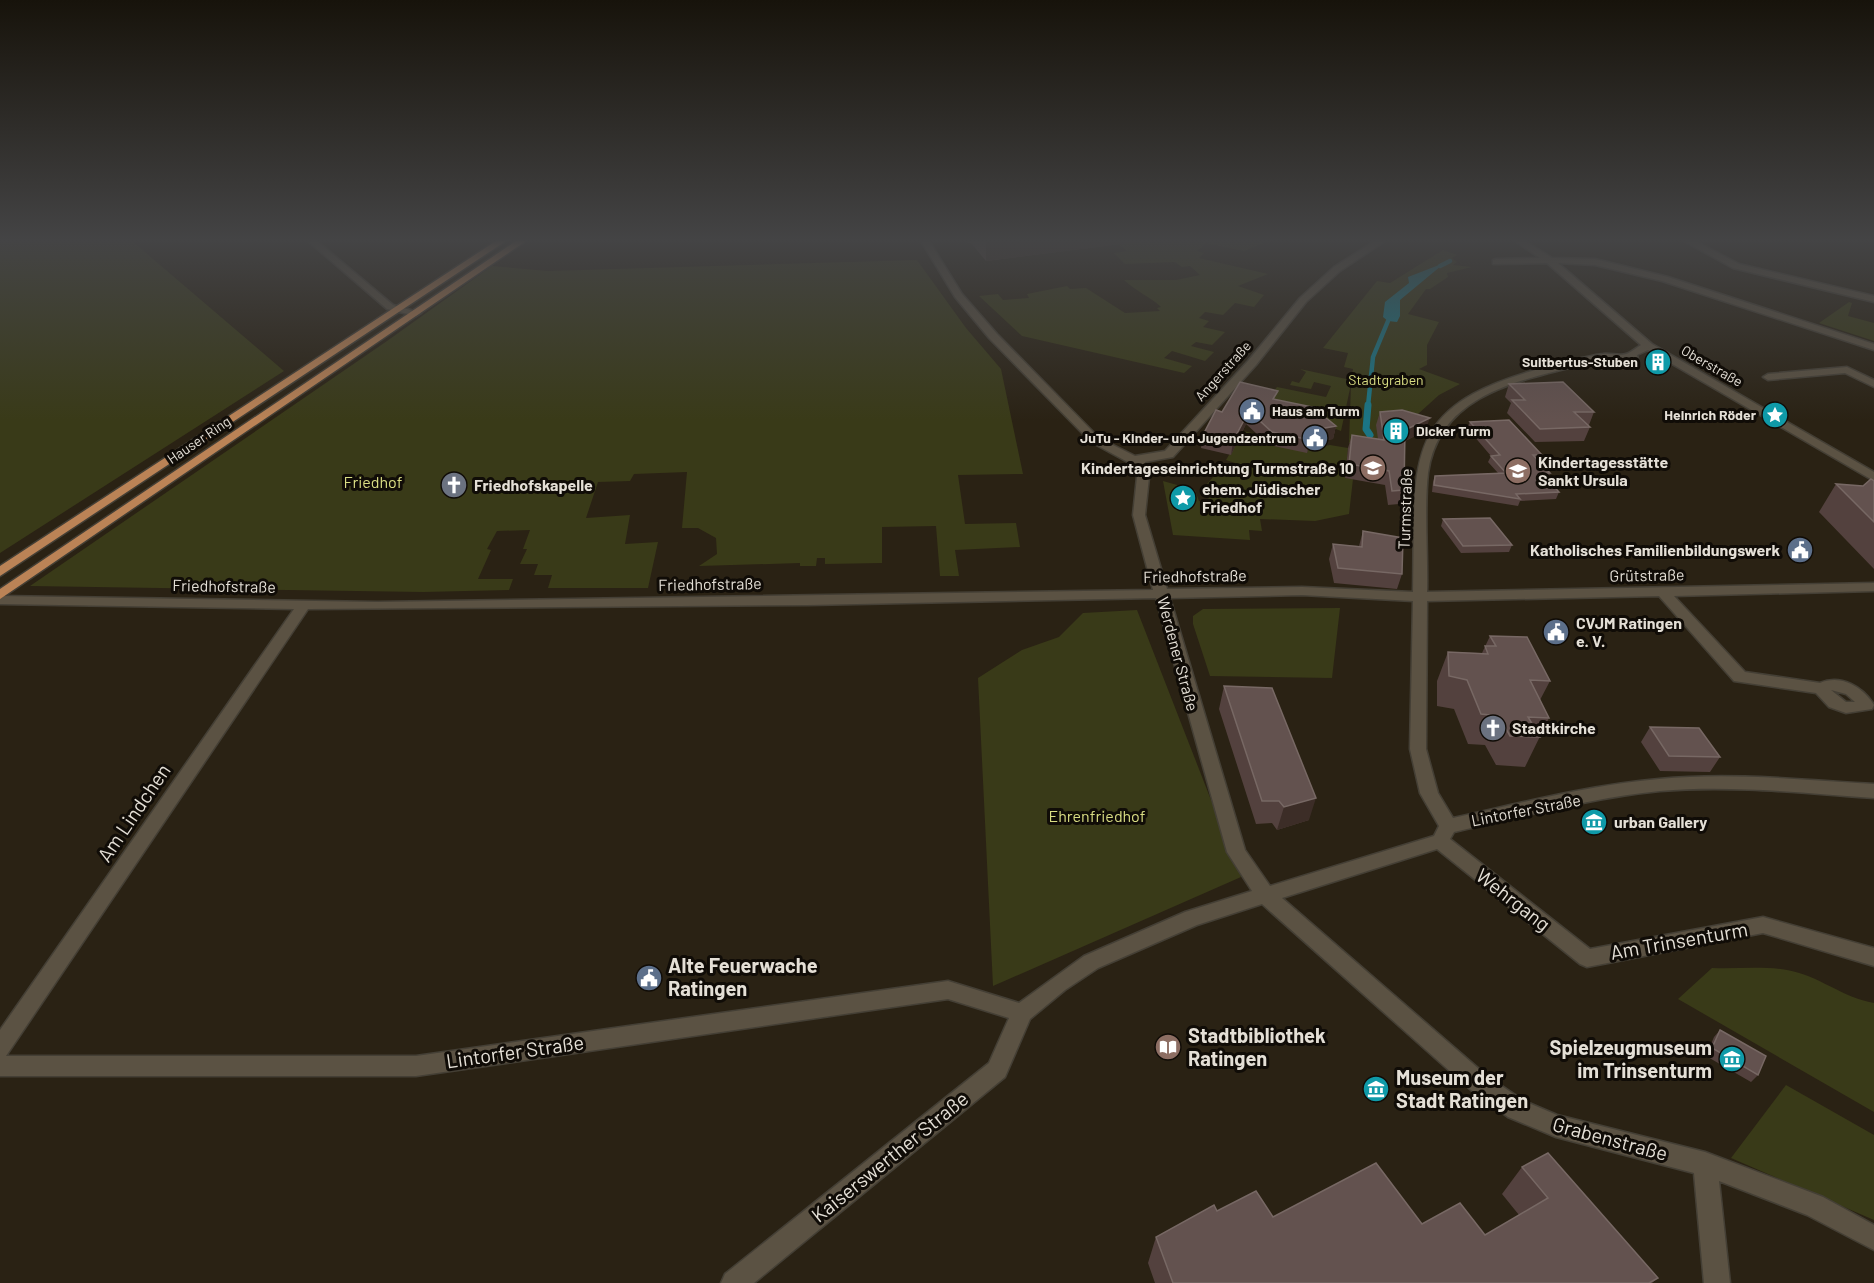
<svg xmlns="http://www.w3.org/2000/svg" width="1874" height="1283" font-family="Barlow,sans-serif">
  <style>
    .green { fill: #393a18 }
    .water { fill: #1b7584 }
    .lines { fill: none; stroke-linecap: round; stroke-linejoin: round }
    .stream-far1 { stroke: #1b7584; stroke-width: 4.5 }
    .stream { stroke: #1b7584; stroke-width: 7 }
    .minor-casing { stroke: #443f35; stroke-width: 3 }
    .major-casing { stroke: #443f35; stroke-width: 3 }
    .minor { fill: #5b5243; fill-rule: evenodd }
    .major { fill: #bb8356; fill-rule: evenodd }
    .wall { fill: #53413e }
    .shaded-wall { fill: #3c2d27 }
    .building { fill: #63524f; stroke: #776864; stroke-width: 1.5 }
    .labels { text-anchor: middle; stroke-width: 6; stroke-linejoin: round; paint-order: stroke }
    .far-poi-label { font-size: 14px; font-weight: bold; fill: #e4dfd6; stroke: #100c07; text-anchor: end }
    .far-street-label { font-size: 14px; fill: #e4dfd6; stroke: #100c07 }
    .far-park-label { font-size: 14px; fill: #dade84; stroke: #100c07 }
    .poi-label { font-size: 16px; font-weight: bold; fill: #e4dfd6; stroke: #100c07; text-anchor: start }
    .park-label { font-size: 16px; fill: #dade84; stroke: #100c07 }
    .street-label { font-size: 16px; fill: #e4dfd6; stroke: #100c07 }
    .near-street-label { font-size: 20px; fill: #e4dfd6; stroke: #100c07 }
    .near-poi-label { font-size: 20px; font-weight: bold; fill: #e4dfd6; stroke: #100c07; text-anchor: start }
  </style>
  <rect width="100%" height="100%" fill="#2a2214"/>
  <path class="green" d="M0,241H132L284,371L0,553Z
    M1143,241H1268L1244,251L1206,243L1197,251L1204,253L1199,258L1268,274L1238,286L1264,295L1254,307L1235,303L1223,315L1205,312L1199,318L1209,321L1203,327L1225,332L1212,345L1196,342L1191,346L1214,352L1205,361L1172,351L1164,358L1192,366L1184,373L1022,336L979,296L998,294L1003,300L1029,298L1027,294L1067,286L1070,289L1086,288L1125,313L1160,311L1157,308L1161,307C1151,297 1138,293 1124,280H1176L1200,275L1190,266L1182,267L1175,262L1125,264L1114,253L1127,251L1118,244Z
    M1443,250L1457,255L1452,258L1457,262L1453,265L1472,267L1447,273L1448,277L1430,289H1426L1408,314L1439,322L1427,345V365L1419,369L1460,384L1439,395L1418,414L1400,411L1398,451L1349,443L1351,384L1341,431L1266,402L1277,387L1326,397L1331,386L1314,382L1311,389L1290,385L1292,381L1299,383L1306,372L1300,369L1351,380L1353,369L1344,367L1348,353L1323,348L1377,281L1390,283Z
    M917,260L966,328L1001,369L1023,474L958,475L965,524L1016,523L1020,547L955,550L959,576H940L936,526L882,527V563L825,564V558H817L816,566H800V563L699,566L717,554L716,538L698,528H682L687,472L634,474L630,481L598,482L586,518L630,515L625,544L658,542L648,588H548L552,575H534L538,564H520L527,549H523L530,530L497,531L487,549L491,550L478,579H513L509,590L423,592L30,586L387,341L492,266L548,271Z
    M1849,302L1852,303L1848,316L1874,323V341L1819,323Z
    M1243,431L1320,447L1330,445L1348,448L1345,478L1353,479L1349,514L1315,521L1260,519L1262,531L1249,530L1250,540L1173,535L1163,481L1195,490L1199,501L1208,503L1209,494L1201,491L1219,470L1238,473L1244,466L1226,460Z
    M1340,608L1332,678L1210,676L1193,624V616L1203,609Z
    M1137,610L1241,877L993,986L978,678L1022,650L1059,637L1083,613Z
    M1712,968C1736,969 1763,966 1787,970C1818,975 1843,998 1874,1003V1112L1678,999Z
    M1786,1085L1874,1135V1220L1731,1158Z"/>
  <path class="water" d="M1439,265L1441,266L1400,300V316L1397,322L1388,321L1383,317L1385,302L1409,283L1408,277Z"/>
  <g class="lines">
    <path class="stream-far1" d="M1440,266L1450,261
      M1368,406L1373,357L1388,321"/>
    <path class="stream" d="M1368,405L1366,429L1370,435"/>
    <defs>
      <path id="minor" d="M308,241H317L393,305L421,313L416,316L387,309Z
        M921,241H929L962,294L997,334L1099,438L1135,456L1165,451L1248,361L1300,298L1334,267L1375,241H1385L1340,271L1306,302L1256,365L1173,457L1145,462L1149,477L1145,515L1167,589L1302,587L1413,592C1416,454 1399,404 1554,365C1570,361 1587,356 1603,354C1609,353 1621,356 1626,354C1630,353 1636,348 1641,345L1547,263L1493,264V260L1496,259L1540,258L1515,241H1525L1552,258L1595,259L1668,277L1874,344V350L1662,281L1595,265L1558,263L1652,344L1874,472V481L1648,350L1637,355L1638,359C1632,364 1625,360 1617,360C1605,359 1592,362 1581,365C1517,381 1439,395 1428,473C1424,508 1428,556 1427,592L1874,583V591L1674,596L1745,672L1820,683C1841,674 1863,687 1874,705L1872,709L1846,713L1829,707L1816,693L1734,681L1659,596L1427,601L1426,749L1438,793L1453,818C1521,803 1590,785 1659,779C1731,772 1803,780 1874,784V798C1803,793 1731,785 1660,791C1590,798 1522,817 1454,832L1450,839L1590,949L1763,917L1874,948V966L1763,933L1587,967L1580,964L1437,849L1282,898L1487,1076L1524,1101L1557,1115L1705,1152L1823,1197L1874,1225V1250L1807,1215L1719,1181L1730,1283H1704L1694,1173L1556,1137L1508,1117L1471,1090L1262,904L1197,925L1098,968L1065,990L1030,1019L1005,1077L754,1283H721L725,1274L989,1063L1009,1018L948,999L416,1076H0V1030L294,609L0,604V596L377,602L1153,590L1133,515L1137,477L1135,466L1091,442L989,338L955,297ZM1302,595L1413,601L1410,749L1420,793L1439,826L1434,836L1270,886L1245,850L1170,598ZM1156,598L1227,852L1252,891L1185,912L1084,956L1019,1003L948,981L416,1056H6L308,609L808,605ZM1831,690L1846,694L1855,702H1846Z
        M1684,241H1695L1739,264L1874,296V302L1733,268Z
        M1847,367L1874,380V387L1845,373L1768,380L1763,377L1768,374Z"/>
      <path id="major" d="M496,241H506L0,576V566Z
        M516,241H526L0,599V589Z"/>
    </defs>
    <use href="#minor" class="minor-casing"/>
    <use href="#major" class="major-casing"/>
    <use href="#minor" class="minor"/>
    <use href="#major" class="major"/>
  </g>
  <path class="wall" d="M966,241H1144L986,261L971,243H968Z
    M1509,384L1594,412L1589,425H1587L1590,427L1584,441L1535,442L1507,413L1511,403L1505,397Z
    M1276,400L1327,410L1326,418L1336,426L1333,439L1311,443L1307,453L1269,445L1246,424L1231,455L1201,448L1203,435L1222,412Z
    M1380,412L1425,431L1405,441L1404,490L1399,504L1388,505L1385,485L1345,478L1348,448L1352,435L1378,439L1376,425Z
    M1470,422L1542,455L1539,461L1550,473L1548,480L1559,492L1556,499L1520,501L1518,506L1432,492L1433,482L1435,476L1498,473L1488,462L1491,456L1467,428Z
    M1874,481V569L1819,512L1836,484L1863,486Z
    M1443,519L1512,545L1509,552L1461,553L1441,526Z
    M1363,531L1402,574L1397,589L1334,583L1329,559L1333,544L1359,546Z
    M1490,636L1550,681L1540,700L1549,718L1525,767L1496,765L1485,745L1468,744L1454,709L1437,706V681L1448,652L1482,653Z
    M1224,686L1309,820L1277,830L1272,823L1256,824L1219,709Z
    M1650,727L1720,757L1710,772L1660,771L1641,742Z
    M1720,1030L1758,1075L1751,1082L1706,1056L1714,1037Z
    M1522,1167L1658,1278L1652,1283H1155L1148,1263L1156,1237L1217,1211L1273,1217L1422,1224L1485,1235L1519,1215L1502,1194Z"/>
  <path class="shaded-wall" d="M986,241H1144L986,261Z
    M1327,410L1324,423L1336,426L1333,439L1311,443L1307,453L1310,440L1314,430L1325,417Z
    M1249,411L1246,424L1231,455L1233,441Z
    M1430,418L1425,431L1401,443L1405,430Z
    M1316,798L1309,820L1277,830L1284,807Z"/>
  <path class="building" d="M1240,382L1278,391L1273,399L1327,410L1325,417L1336,426L1314,430L1310,440L1272,432L1249,411L1233,441L1203,435L1216,410L1222,412Z
    M1563,382L1594,412H1574L1590,427L1540,429L1512,400H1525L1509,384Z
    M1402,410L1430,418L1405,430L1404,490L1392,491L1389,471L1349,464L1352,435L1384,440L1380,412Z
    M1509,420L1542,455H1533L1550,473H1542L1559,492L1516,494L1520,499L1434,485L1435,476L1506,473L1491,456L1500,455L1470,422Z
    M1871,479L1874,481V522L1836,484L1863,486Z
    M1490,518L1512,545L1463,546L1443,519Z
    M1363,531L1403,538L1402,574L1338,568L1333,544L1362,547Z
    M1490,636L1527,637L1550,681L1530,680L1549,718L1528,717L1540,737L1510,736L1499,716L1481,714L1467,680L1449,676L1448,652L1488,654L1485,646H1496Z
    M1224,686L1272,688L1316,798L1284,807L1279,801H1262Z
    M1650,727L1699,728L1720,757L1669,756Z
    M1720,1030L1766,1056L1758,1075L1712,1048Z
    M1548,1153L1658,1278L1649,1283H1173L1156,1237L1214,1205L1217,1211L1256,1191L1273,1217L1376,1163L1422,1224L1460,1203L1485,1235L1548,1198L1522,1167Z"/>
  <linearGradient id="sky" x2="0" y2="1"><stop stop-color="#17130b"/><stop offset="0.57" stop-color="#444445"/><stop offset="1" stop-color="#444445" stop-opacity="0"/></linearGradient>
  <rect width="1874" height="421" fill="url(#sky)"/>
  <defs>
    <symbol id="building-disc" viewBox="-11 -11 22 22"><circle r="9.5" fill="#0f9aa8" stroke="#100c07"/><path d="M-4-6H4V6H1V3H-1V6H-4ZM-2.5-4.3h1.7v1.8h-1.7ZM.8-4.3h1.7v1.8H.8ZM-2.5-1h1.7V.8h-1.7ZM.8-1h1.7V.8H.8Z" fill="#fff"/></symbol>
    <symbol id="civic-disc" viewBox="-11 -11 22 22"><circle r="9.5" fill="#5c6f8a" stroke="#100c07"/><path d="M-.6-6.5H3V-4.5H.6V-3L4-1V1h2V6H-6V1h2V-1L-.6-3ZM-1.2 2.5V6h2.4V2.5Z" fill="#fff"/></symbol>
    <symbol id="sight-disc" viewBox="-11 -11 22 22"><circle r="9.5" fill="#0f9aa8" stroke="#100c07"/><path d="M0-6L1.8-2.2L6-1.7L2.9 1.2L3.7 5.4L0 3.3L-3.7 5.4L-2.9 1.2L-6-1.7L-1.8-2.2Z" fill="#fff"/></symbol>
    <symbol id="school-disc" viewBox="-11 -11 22 22"><circle r="9.5" fill="#8d6e63" stroke="#100c07"/><path d="M0-5L7-2L0 1L-7-2ZM-4 1L0 2.5L4 1V4Q0 6-4 4Z" fill="#fff"/></symbol>
    <symbol id="church-disc" viewBox="-11 -11 22 22"><circle r="9.5" fill="#6b7280" stroke="#100c07"/><path d="M-1.2-6h2.4v3.5h3.3v2.4h-3.3V6h-2.4V-.1h-3.3v-2.4h3.3Z" fill="#fff"/></symbol>
    <symbol id="museum-disc" viewBox="-11 -11 22 22"><circle r="9.5" fill="#0f9aa8" stroke="#100c07"/><path d="M0-6L6-3V-2H-6V-3ZM-5-1h2V3h-2ZM-1-1h2V3h-2ZM3-1h2V3H3ZM-6 4H6V6H-6Z" fill="#fff"/></symbol>
    <symbol id="library-disc" viewBox="-11 -11 22 22"><circle r="9.5" fill="#8d6e63" stroke="#100c07"/><path d="M-6-4Q-3-5.5-.7-3.5V5Q-3 3-6 4ZM6-4Q3-5.5 .7-3.5V5Q3 3 6 4Z" fill="#fff"/></symbol>
  </defs>
  <g fill-rule="evenodd">
    <use href="#building-disc" x="1643" y="347" width="30" height="30"/>
    <use href="#civic-disc" x="1237" y="396" width="30" height="30"/>
    <use href="#sight-disc" x="1760" y="400" width="30" height="30"/>
    <use href="#building-disc" x="1381" y="416" width="30" height="30"/>
    <use href="#civic-disc" x="1300" y="423" width="30" height="30"/>
    <use href="#school-disc" x="1358" y="453" width="30" height="30"/>
    <use href="#school-disc" x="1503" y="456" width="30" height="30"/>
    <use href="#church-disc" x="439" y="470" width="30" height="30"/>
    <use href="#sight-disc" x="1168" y="483" width="30" height="30"/>
    <use href="#civic-disc" x="1785" y="535" width="30" height="30"/>
    <use href="#civic-disc" x="1541" y="617" width="30" height="30"/>
    <use href="#church-disc" x="1478" y="713" width="30" height="30"/>
    <use href="#museum-disc" x="1579" y="807" width="30" height="30"/>
    <use href="#civic-disc" x="634" y="963" width="30" height="30"/>
    <use href="#library-disc" x="1153" y="1032" width="30" height="30"/>
    <use href="#museum-disc" x="1717" y="1044" width="30" height="30"/>
    <use href="#museum-disc" x="1361" y="1074" width="30" height="30"/>
  </g>
  <g class="labels">
    <g class="far-poi-label">
      <text x="1638" y="367">Suitbertus-Stuben</text>
      <text x="1272" y="416" text-anchor="start">Haus am Turm</text>
      <text x="1756" y="420">Heinrich Röder</text>
      <text x="1416" y="436" text-anchor="start">Dicker Turm</text>
      <text x="1296" y="443">JuTu - Kinder- und Jugendzentrum</text>
    </g>
    <g class="far-street-label">
      <text transform="translate(1712 366) rotate(30)" y="5">Oberstraße</text>
      <text transform="translate(1223 371) rotate(-48)" y="5">Angerstraße</text>
      <text transform="translate(199 440) rotate(-34)" y="5">Hauser Ring</text>
    </g>
    <g class="far-park-label">
      <text x="1386" y="385">Stadtgraben</text>
    </g>
    <g class="poi-label">
      <text x="1538" y="468">Kindertagesstätte<tspan x="1538" dy="18">Sankt Ursula</tspan></text>
      <text x="1354" y="474" text-anchor="end">Kindertageseinrichtung Turmstraße 10</text>
      <text x="474" y="491">Friedhofskapelle</text>
      <text x="1202" y="495">ehem. Jüdischer<tspan x="1202" dy="18">Friedhof</tspan></text>
      <text x="1780" y="556" text-anchor="end">Katholisches Familienbildungswerk</text>
      <text x="1576" y="629">CVJM Ratingen<tspan x="1576" dy="18">e. V.</tspan></text>
      <text x="1512" y="734">Stadtkirche</text>
      <text x="1614" y="828">urban Gallery</text>
    </g>
    <g class="park-label">
      <text x="373" y="488">Friedhof</text>
      <text x="1097" y="822">Ehrenfriedhof</text>
    </g>
    <g class="street-label">
      <text transform="translate(1405 509) rotate(-88)" y="6">Turmstraße</text>
      <text transform="translate(1647 575) rotate(-1)" y="6">Grütstraße</text>
      <text transform="translate(1195 576) rotate(-1)" y="6">Friedhofstraße</text>
      <text transform="translate(710 584) rotate(-1)" y="6">Friedhofstraße</text>
      <text transform="translate(224 586) rotate(1)" y="6">Friedhofstraße</text>
      <text transform="translate(1178 654) rotate(75)" y="6">Werdener Straße</text>
      <text transform="translate(1526 810) rotate(-11)" y="6">Lintorfer Straße</text>
    </g>
    <g class="near-street-label">
      <text transform="translate(134 813) rotate(-56)" y="7">Am Lindchen</text>
      <text transform="translate(1513 900) rotate(38)" y="7">Wehrgang</text>
      <text transform="translate(1679 941) rotate(-10)" y="7">Am Trinsenturm</text>
      <text transform="translate(515 1052) rotate(-8)" y="7">Lintorfer Straße</text>
      <text transform="translate(1610 1139) rotate(15)" y="7">Grabenstraße</text>
      <text transform="translate(890 1157) rotate(-39)" y="7">Kaiserswerther Straße</text>
    </g>
    <g class="near-poi-label">
      <text x="668" y="973">Alte Feuerwache<tspan x="668" dy="23">Ratingen</tspan></text>
      <text x="1188" y="1043">Stadtbibliothek<tspan x="1188" dy="23">Ratingen</tspan></text>
      <text x="1712" y="1055" text-anchor="end">Spielzeugmuseum<tspan x="1712" dy="23">im Trinsenturm</tspan></text>
      <text x="1396" y="1085">Museum der<tspan x="1396" dy="23">Stadt Ratingen</tspan></text>
    </g>
  </g>
</svg>
